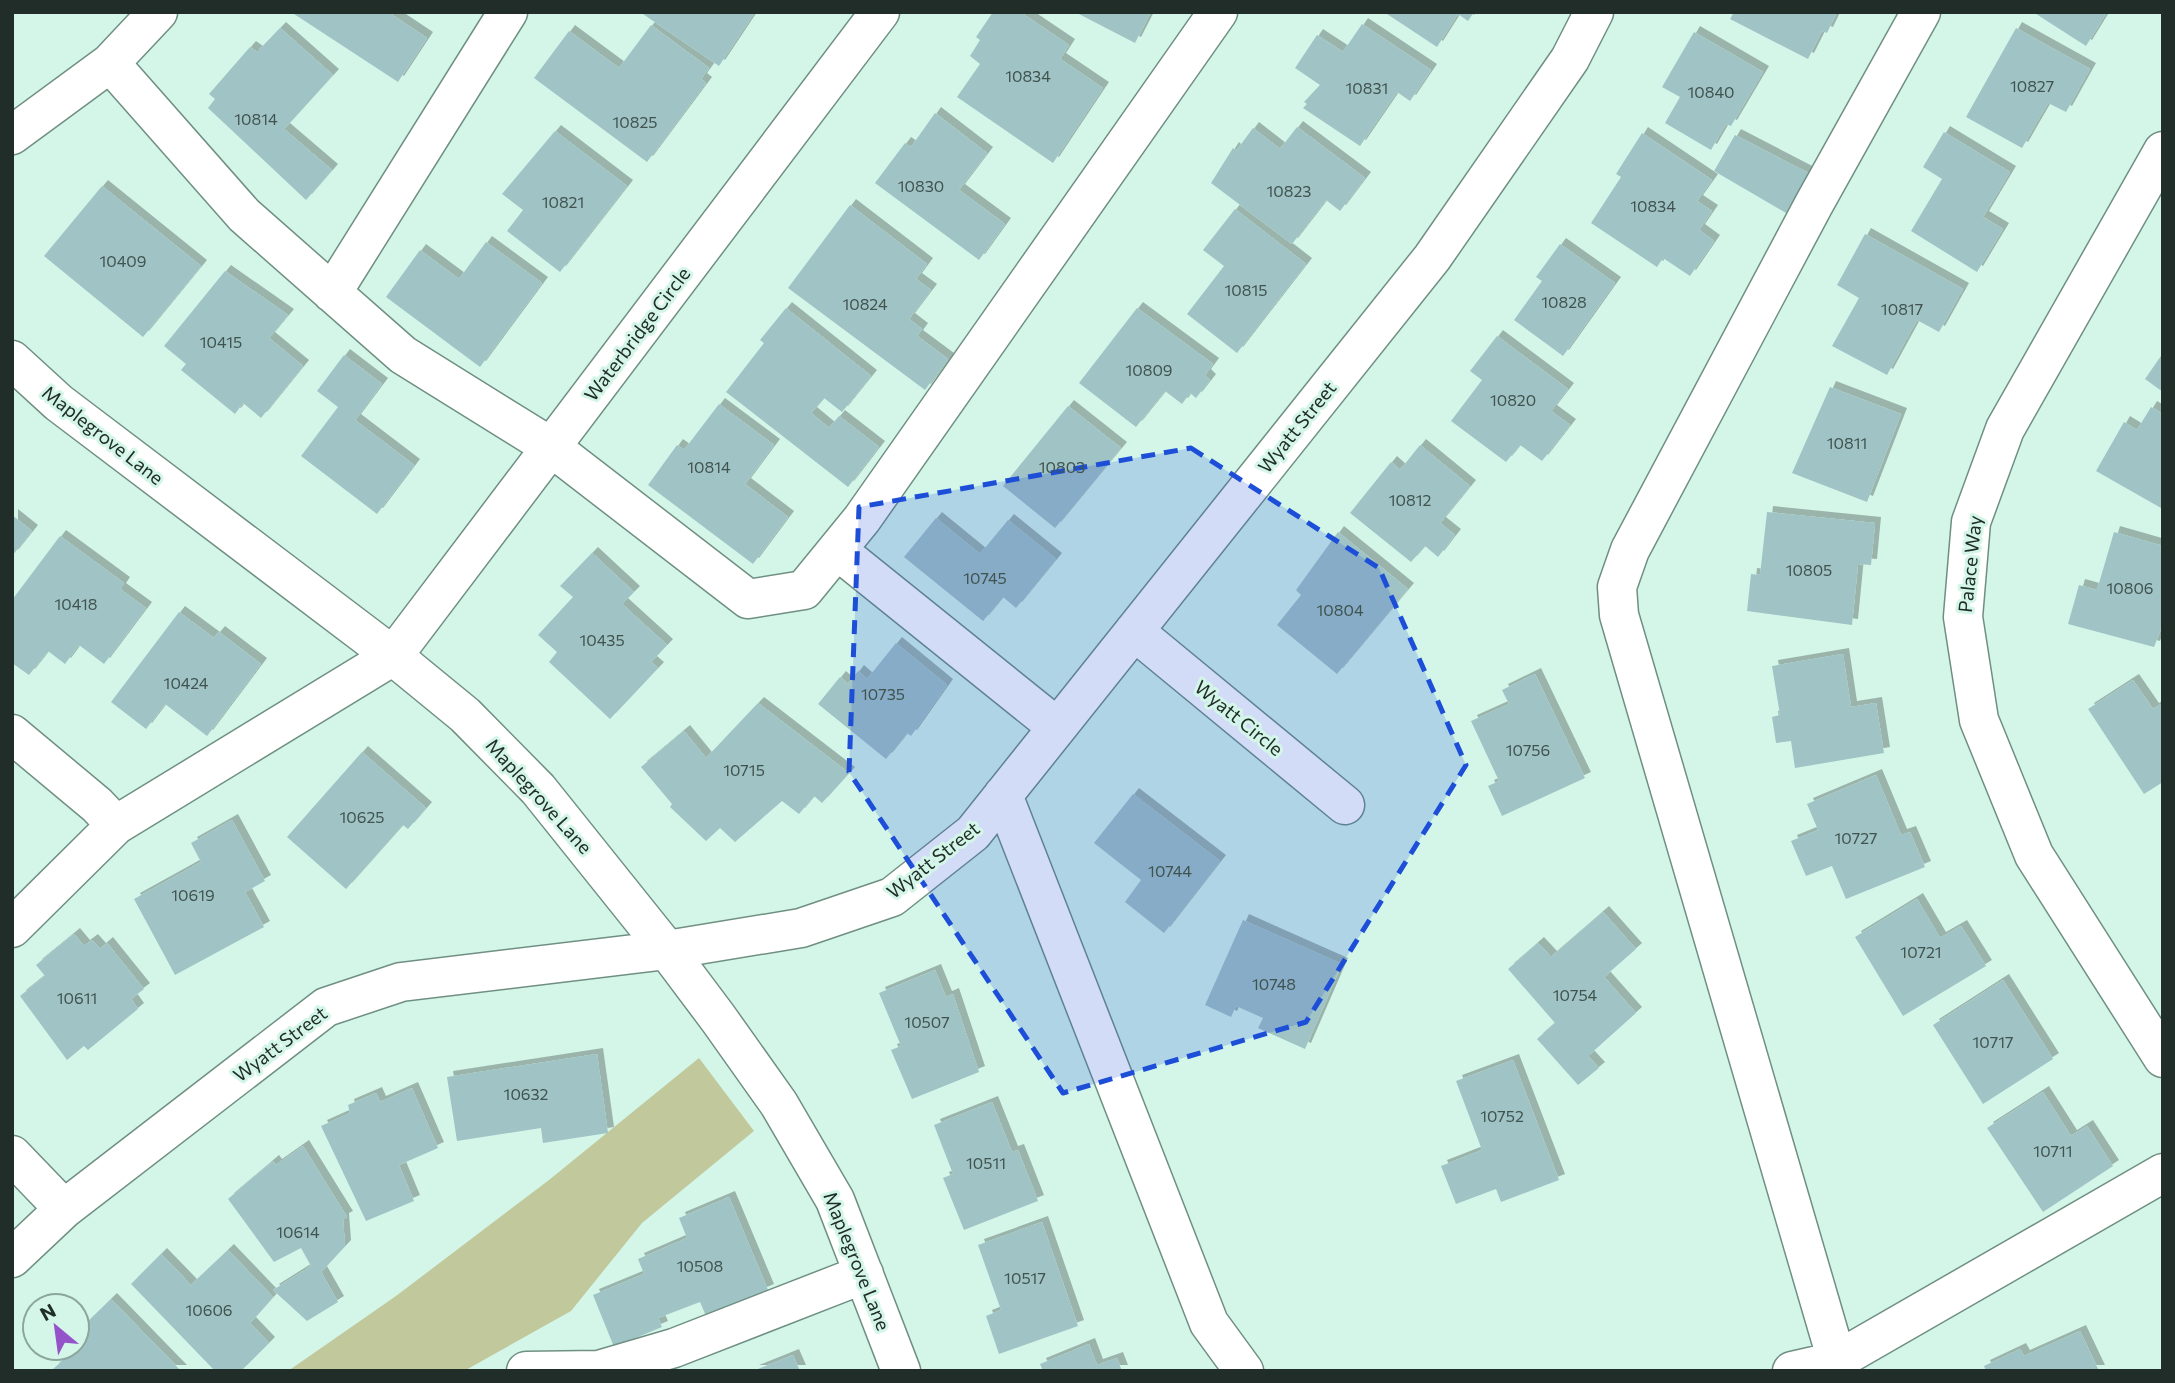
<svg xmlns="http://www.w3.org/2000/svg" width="2175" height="1383" font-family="Commissioner,sans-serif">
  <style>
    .green { fill: #c1c89b }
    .building { fill: #a0c4c5; filter: url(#shadow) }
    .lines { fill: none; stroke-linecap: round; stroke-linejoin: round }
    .minor-casing { stroke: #708f83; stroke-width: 41 }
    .minor { stroke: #fff; stroke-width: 38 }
    .marked { fill: #1d4ed8; fill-opacity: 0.2; stroke: #1d4ed8; stroke-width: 5; stroke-dasharray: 14 9; stroke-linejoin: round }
    .labels { text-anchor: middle; stroke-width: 6; stroke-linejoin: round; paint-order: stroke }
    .number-label { font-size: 16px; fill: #40534f }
    .street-label { font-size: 19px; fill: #202d28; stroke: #d4f6e9 }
  </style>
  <defs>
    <filter id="shadow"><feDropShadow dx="6" dy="-6" stdDeviation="0" flood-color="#0004"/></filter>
  </defs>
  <rect width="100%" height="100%" fill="#d4f6e9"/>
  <path class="green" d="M699,1058L754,1131L642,1223L571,1311L464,1371H288L396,1296L549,1180Z"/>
  <path class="building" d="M291,12H388L427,38L398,82Z
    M640,12H755L719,66Z
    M993,12H1020L1069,45L1060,59L1103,88L1053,163L957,97L980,64L970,56L980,40L976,37Z
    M1075,12H1151L1135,43Z
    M1384,12H1474L1468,21L1458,14L1437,47Z
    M1734,12H1837L1827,33L1822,31L1808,59L1730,19Z
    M2033,12H2107L2086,46Z
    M1362,24L1431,70L1410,101L1397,92L1360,146L1303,108L1307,104L1304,102L1320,85L1295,68L1317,35L1343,52Z
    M651,25L709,68L701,79L706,83L647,162L534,78L569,31L619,68Z
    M280,28L333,75L284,129L332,170L306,200L208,108L215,99L209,94L250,47L257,52Z
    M2016,28L2090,69L2066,112L2048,103L2022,148L1966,117Z
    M1694,32L1763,72L1731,126L1726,124L1711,150L1665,123L1680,97L1662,87Z
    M935,113L987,153L959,190L1005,224L979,260L875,183L905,143L911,147Z
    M1297,127L1365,178L1340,211L1326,200L1292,244L1211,183L1233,148L1236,151L1253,128L1280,149Z
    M555,131L627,186L560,272L507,231L523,210L502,194Z
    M1944,132L2010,172L1983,217L2003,229L1977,272L1911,231L1942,179L1923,167Z
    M1642,133L1712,180L1697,201L1712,211L1699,230L1714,241L1690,276L1663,258L1657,267L1591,223L1621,177L1616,174Z
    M1735,135L1816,177L1793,217L1714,171Z
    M102,186L201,266L143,337L44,256Z
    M850,205L927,264L916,279L931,290L909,319L922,329L917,336L948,359L925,390L788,288Z
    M1235,209L1306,264L1237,353L1187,314L1224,266L1203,250Z
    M1865,234L1963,289L1939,332L1917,320L1887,375L1832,346L1859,298L1837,285Z
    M486,242L542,283L480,367L386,297L420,250L459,279Z
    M1560,244L1615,283L1563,356L1514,320L1542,281L1536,277Z
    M225,271L288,315L269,338L303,366L261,418L243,403L235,414L181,370L186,364L164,346Z
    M786,308L871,376L842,412L824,398L811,413L829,428L839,416L879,447L848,487L726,392L764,343L760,340Z
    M1137,308L1213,364L1205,375L1210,380L1196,398L1190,393L1182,404L1165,391L1136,427L1079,383Z
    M1497,336L1568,389L1551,411L1570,425L1542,461L1520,445L1506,462L1451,421L1482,380L1470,371Z
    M2163,353V392L2145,379Z
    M344,355L382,384L355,420L414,465L377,514L301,456L338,407L317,391Z
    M1830,387L1901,414L1867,502L1792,473Z
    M719,404L774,445L745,484L788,517L753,564L648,485L677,445L684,450Z
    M1068,406L1121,448L1055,528L1003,486Z
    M2151,407L2163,414V505L2161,508L2096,471L2124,422L2137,430Z
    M1420,445L1470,486L1440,523L1455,535L1438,557L1425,546L1411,562L1350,513L1391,462L1400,470Z
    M1767,512L1875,523L1871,565L1858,564L1852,625L1747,611L1751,574L1760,575Z
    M12,515L32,531L12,556Z
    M936,518L980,554L1008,520L1056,559L1016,608L1003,597L983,621L904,557Z
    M1338,532L1408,589L1337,674L1277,625L1301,595L1296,590Z
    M2114,532L2163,546V624L2154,647L2068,624L2079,585L2097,590Z
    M60,536L124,583L120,589L146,608L104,664L79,645L65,664L48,651L29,675L12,663V600Z
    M592,553L634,592L622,604L667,645L651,662L658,668L610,719L549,662L557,652L538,635L573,597L560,586Z
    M179,612L214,638L219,632L261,664L207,736L165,704L146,729L111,702Z
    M896,643L947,685L911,736L907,733L886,759L818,704L840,677L848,684L858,671L867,679Z
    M1843,654L1851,707L1876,703L1884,753L1795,768L1791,741L1776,743L1772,717L1780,715L1772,666Z
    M1535,674L1585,778L1502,816L1488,786L1499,781L1471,721L1509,704L1502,690Z
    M2133,680L2153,709L2163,703V782L2144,794L2088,709Z
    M758,703L849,773L822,803L814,796L799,814L782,801L735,842L720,828L706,841L670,807L672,804L641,767L684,731L706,758Z
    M362,752L426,808L408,829L403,825L346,889L287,837Z
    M1876,775L1901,835L1910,832L1925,867L1846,899L1832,866L1806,876L1791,841L1818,830L1807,804Z
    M1133,794L1220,861L1164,933L1125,902L1141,880L1094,843Z
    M232,820L265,881L245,892L264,927L175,975L134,899L201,862L191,843Z
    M1917,899L1940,938L1961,926L1986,966L1903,1016L1855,937Z
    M1603,912L1636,949L1604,977L1636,1013L1588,1056L1599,1068L1578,1085L1537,1039L1555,1023L1508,969L1538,943L1551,957Z
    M1243,920L1342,964L1305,1049L1258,1028L1263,1018L1236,1006L1231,1017L1205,1005Z
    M74,934L84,946L92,940L100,949L107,943L144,989L131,999L138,1009L88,1050L84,1046L67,1060L20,996L45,976L36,965Z
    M935,970L946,997L953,994L979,1072L912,1099L891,1050L901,1046L879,993Z
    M2003,980L2053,1059L1983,1104L1933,1025Z
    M597,1054L608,1133L543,1143L541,1128L457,1141L447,1077Z
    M1513,1060L1559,1180L1501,1202L1496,1189L1456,1204L1441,1166L1482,1150L1456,1081Z
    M412,1088L438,1148L399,1165L414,1201L366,1221L321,1126L350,1113L348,1105L376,1093L380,1102Z
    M2043,1092L2071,1136L2087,1126L2113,1166L2043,1212L1987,1128Z
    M992,1102L1012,1152L1018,1150L1038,1201L964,1230L943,1178L953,1174L934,1125Z
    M303,1146L347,1217L343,1219L345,1246L321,1272L338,1302L307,1321L273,1290L311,1266L301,1248L274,1262L228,1199L273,1161L276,1165Z
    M729,1197L768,1290L706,1316L700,1302L658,1318L662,1327L614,1347L593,1295L644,1274L638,1259L687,1238L679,1218Z
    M1042,1222L1078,1326L999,1354L986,1316L1001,1310L978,1245Z
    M228,1250L273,1297L250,1323L269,1343L241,1371H215L131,1284L161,1254L191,1285Z
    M111,1299L181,1371H54L53,1369L77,1348V1332Z
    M2080,1331L2099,1371H1986L1984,1366L2020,1349L2024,1356Z
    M1089,1344L1097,1365L1117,1358L1122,1371H1043L1040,1364Z
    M793,1355L800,1371H753Z"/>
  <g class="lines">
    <defs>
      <path id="minor" d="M110,63L244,215L403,355L551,447L748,599L804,590L862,519L1218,12
        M12,135L110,63L158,12
        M2163,151L2005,429L1971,522L1963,617L1979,720L2034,855L2163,1058
        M332,293L508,12
        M12,360L59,403L393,656L465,715L538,789L667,950L718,1018L779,1104L835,1200L901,1371
        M837,550L1057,727
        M1134,631L1345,805
        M12,734L97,805L116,825
        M1003,795L1209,1323L1244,1371
        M12,928L116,825L393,656L880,12
        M12,1155L64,1209
        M12,1258L64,1209L326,1007L401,982L667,950L801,928L892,897L973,833L1432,258L1570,59L1594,12
        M526,1371L599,1370L674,1348L864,1274
        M1792,1371L1836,1361L2163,1173
        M1840,1371L1619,615L1617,587L1630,550L1814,204L1921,12"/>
    </defs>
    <use href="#minor" class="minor-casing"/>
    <use href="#minor" class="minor"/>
  </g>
  <path class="marked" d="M1191,448L1379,568L1466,765L1306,1022L1063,1093L849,772L859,507Z"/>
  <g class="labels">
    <g class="number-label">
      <text x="1028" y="82">10834</text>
      <text x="2032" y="92">10827</text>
      <text x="1367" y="94">10831</text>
      <text x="1711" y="98">10840</text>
      <text x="256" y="125">10814</text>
      <text x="635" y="128">10825</text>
      <text x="921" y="192">10830</text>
      <text x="1289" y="197">10823</text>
      <text x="563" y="208">10821</text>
      <text x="1653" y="212">10834</text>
      <text x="123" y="267">10409</text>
      <text x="1246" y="296">10815</text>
      <text x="1564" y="308">10828</text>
      <text x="865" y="310">10824</text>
      <text x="1902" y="315">10817</text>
      <text x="221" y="348">10415</text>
      <text x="1149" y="376">10809</text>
      <text x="1513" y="406">10820</text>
      <text x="1847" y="449">10811</text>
      <text x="709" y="473">10814</text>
      <text x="1062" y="473">10803</text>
      <text x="1410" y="506">10812</text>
      <text x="1809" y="576">10805</text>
      <text x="985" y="584">10745</text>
      <text x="2130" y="594">10806</text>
      <text x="76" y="610">10418</text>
      <text x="1340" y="616">10804</text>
      <text x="602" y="646">10435</text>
      <text x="186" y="689">10424</text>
      <text x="883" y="700">10735</text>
      <text x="1528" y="756">10756</text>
      <text x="744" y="776">10715</text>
      <text x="362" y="823">10625</text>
      <text x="1856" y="844">10727</text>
      <text x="1170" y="877">10744</text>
      <text x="193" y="901">10619</text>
      <text x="1921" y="958">10721</text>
      <text x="1274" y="990">10748</text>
      <text x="1575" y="1001">10754</text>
      <text x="77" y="1004">10611</text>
      <text x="927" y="1028">10507</text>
      <text x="1993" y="1048">10717</text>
      <text x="526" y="1100">10632</text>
      <text x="1502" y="1122">10752</text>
      <text x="2053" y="1157">10711</text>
      <text x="986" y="1169">10511</text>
      <text x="298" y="1238">10614</text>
      <text x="700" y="1272">10508</text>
      <text x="1025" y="1284">10517</text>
      <text x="209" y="1316">10606</text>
    </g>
    <g class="street-label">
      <text transform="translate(637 334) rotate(-53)" y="7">Waterbridge Circle</text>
      <text transform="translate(1297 427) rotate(-51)" y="7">Wyatt Street</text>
      <text transform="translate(103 435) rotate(38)" y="7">Maplegrove Lane</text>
      <text transform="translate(1970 564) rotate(-84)" y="7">Palace Way</text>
      <text transform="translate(1239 718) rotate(39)" y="7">Wyatt Circle</text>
      <text transform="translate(539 796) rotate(48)" y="7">Maplegrove Lane</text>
      <text transform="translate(933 860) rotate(-38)" y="7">Wyatt Street</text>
      <text transform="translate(280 1044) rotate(-37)" y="7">Wyatt Street</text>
      <text transform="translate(857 1261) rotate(68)" y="7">Maplegrove Lane</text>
    </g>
  </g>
  <rect width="2175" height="1383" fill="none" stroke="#202d28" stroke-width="28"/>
  <g transform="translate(56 1327) rotate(331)"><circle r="33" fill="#d4f6e9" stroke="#8ca69c" stroke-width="2"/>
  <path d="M0-5L12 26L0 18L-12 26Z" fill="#9453c9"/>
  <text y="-10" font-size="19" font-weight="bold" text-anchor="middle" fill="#202d28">N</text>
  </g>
</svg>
